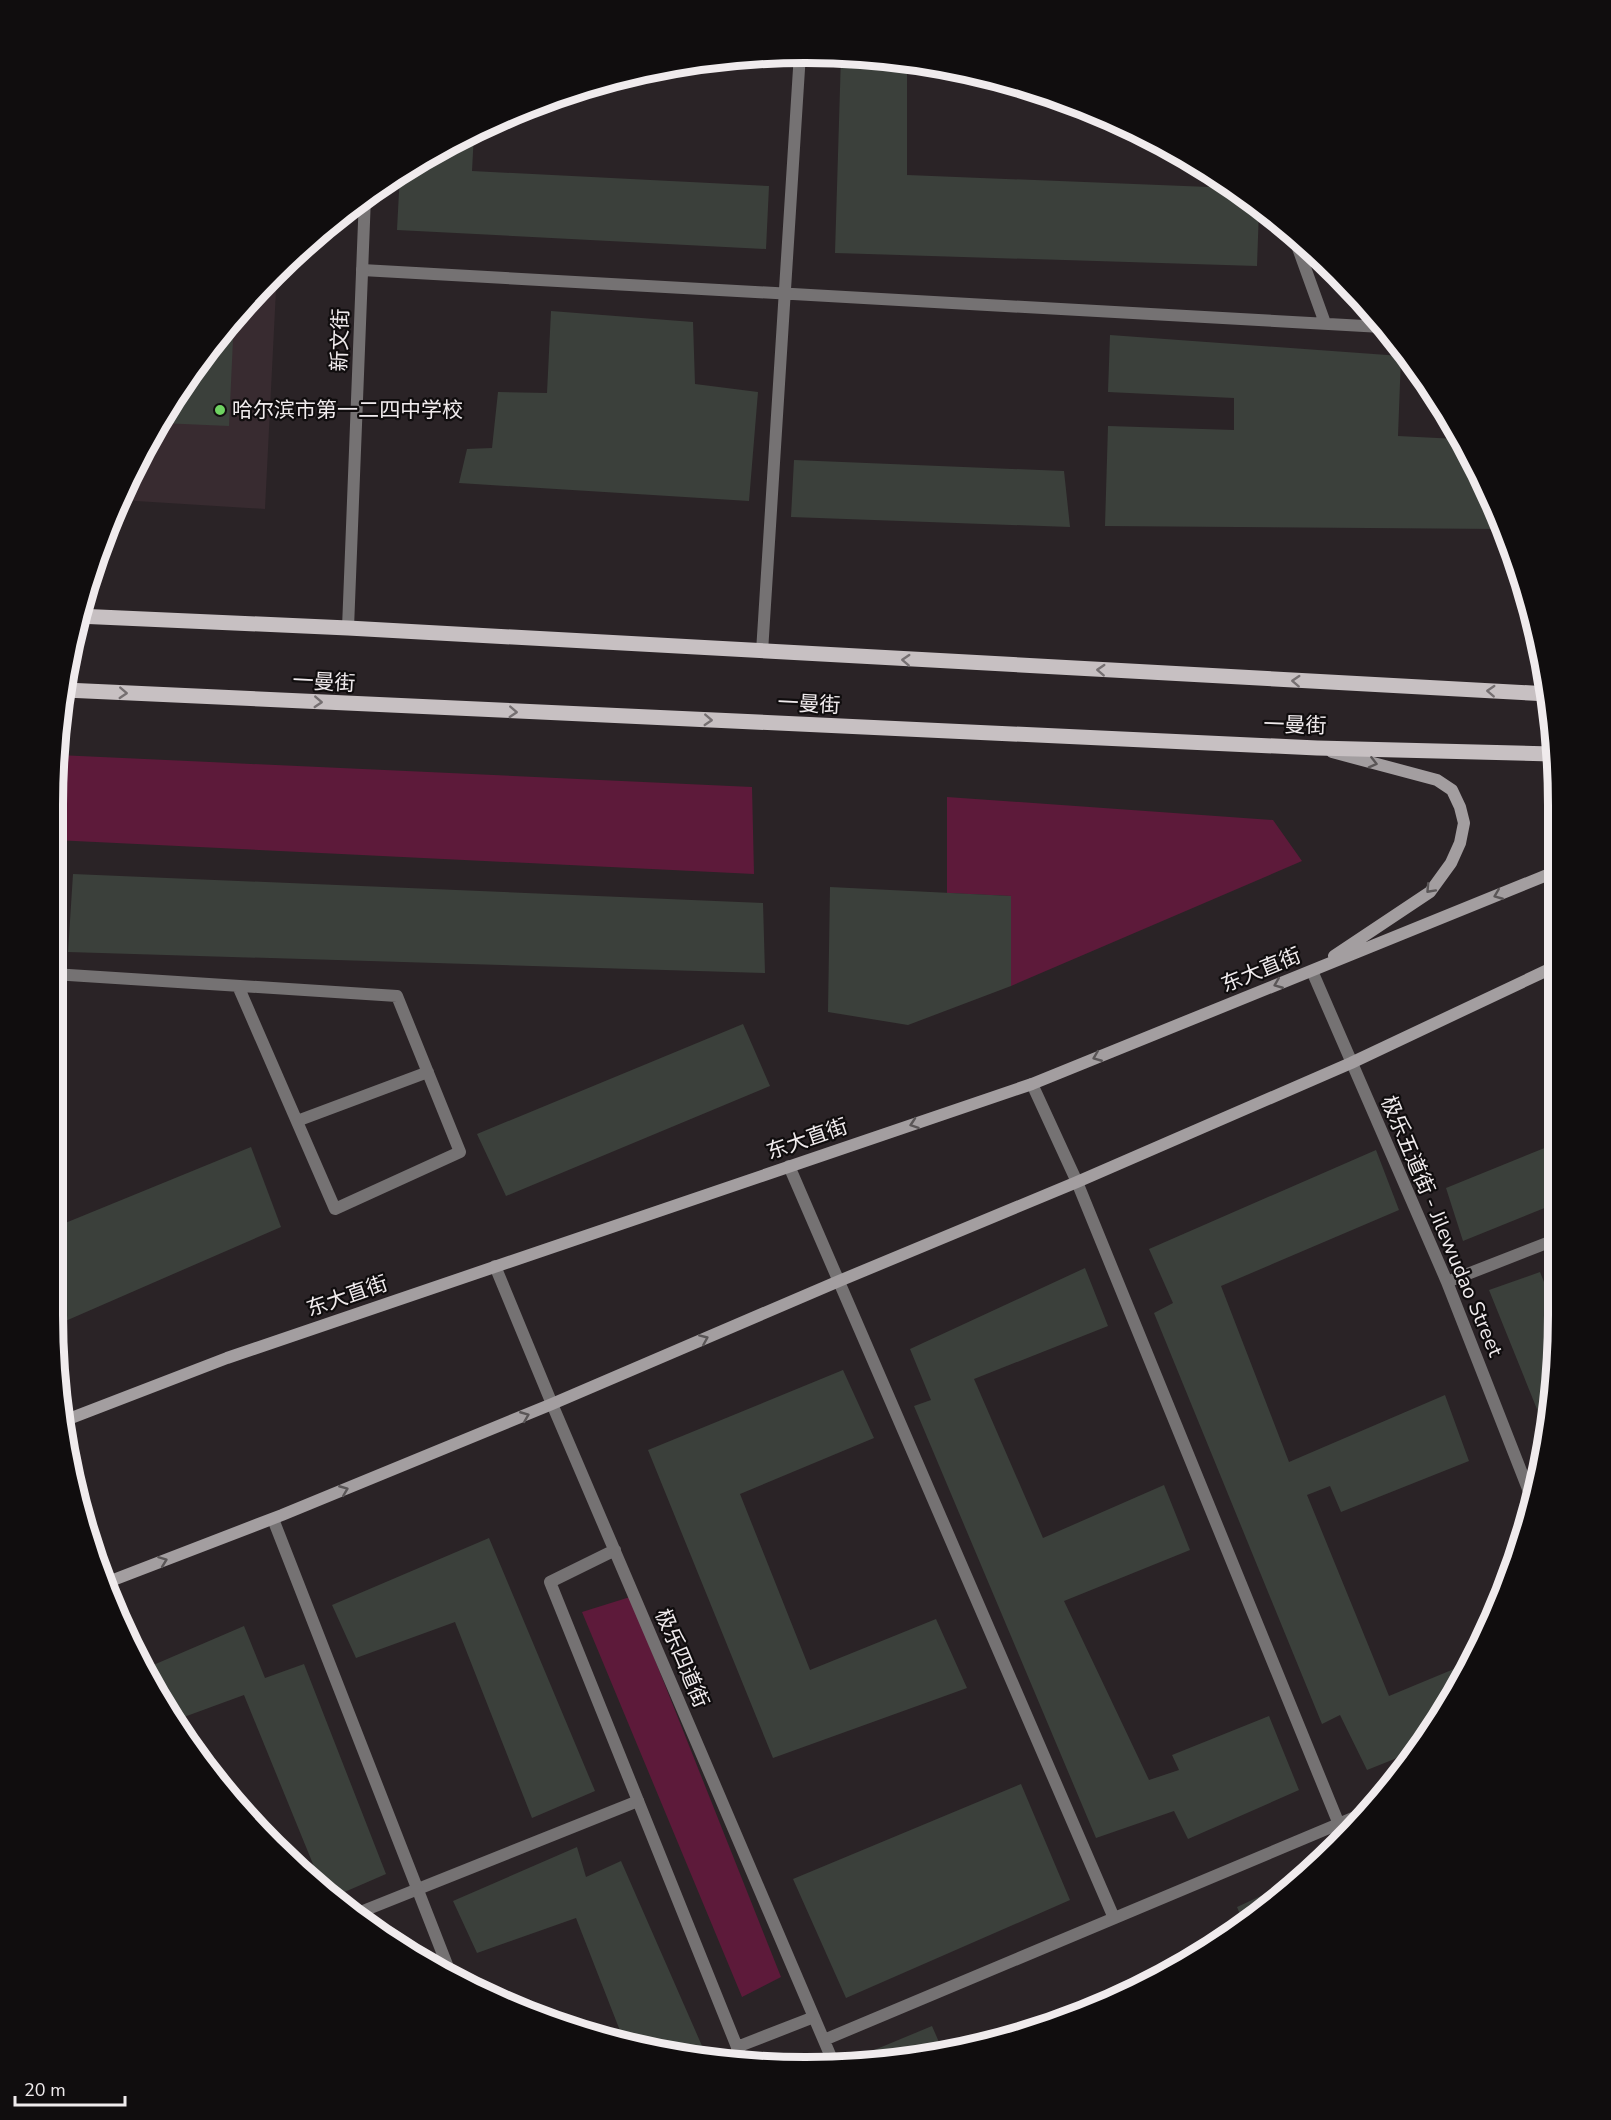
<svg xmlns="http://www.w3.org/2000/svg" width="1611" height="2120" font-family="'Nunito Sans','Noto Sans SC',sans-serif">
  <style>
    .built { fill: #382b30 }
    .green { fill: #5d1a3a }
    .building { fill: #3b403b }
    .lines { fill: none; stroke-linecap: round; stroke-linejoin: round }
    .service { stroke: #757273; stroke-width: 12 }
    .minor { stroke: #757273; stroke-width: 12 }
    .tertiary { stroke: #757273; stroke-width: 12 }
    .secondary { stroke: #a39ea0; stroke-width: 12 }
    .primary { stroke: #c7c0c2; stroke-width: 15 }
    .oneway { stroke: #756f71 }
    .oneway2 { stroke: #5a5657 }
    .poi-dot { fill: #6ed361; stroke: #100d0e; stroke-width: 2 }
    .labels { text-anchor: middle; stroke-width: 4.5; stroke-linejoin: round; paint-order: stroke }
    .street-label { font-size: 21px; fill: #f0ebed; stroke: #100d0e }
    .poi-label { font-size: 21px; fill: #f0ebed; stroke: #100d0e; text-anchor: start }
    .rim { fill: none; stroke: #f0ebed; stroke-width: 8 }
  </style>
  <rect width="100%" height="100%" fill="#2a2326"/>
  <path class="built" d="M277,270L265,509L120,500L130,473L208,347Z"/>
  <path class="green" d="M58,755L752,787L754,874L54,840V798Z
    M947,797L1273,820L1302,861L1011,986V896L947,893Z
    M630,1597L781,1977L742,1997L582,1612Z"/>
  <path class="building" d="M841,56L907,62V175L1234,188L1259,209L1257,266L835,253Z
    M474,133L472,171L769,186L766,249L397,230L400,173Z
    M551,311L693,322L695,384L758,392L749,501L459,483L467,449L492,448L498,392L547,393Z
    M234,318L229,426L161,423L208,347Z
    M1110,335L1401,356L1398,436L1457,439L1502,529L1105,526L1108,426L1234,430V398L1108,392Z
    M794,460L1064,471L1070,527L791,517Z
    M73,874L763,903L765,973L68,952Z
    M830,887L1011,896V986L908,1025L828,1012Z
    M743,1024L770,1086L506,1196L477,1134Z
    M1552,1145V1205L1463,1241L1446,1188Z
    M251,1147L281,1227L54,1326L53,1228Z
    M1376,1150L1399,1210L1221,1286L1289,1462L1445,1395L1469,1461L1341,1512L1330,1486L1307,1495L1389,1696L1466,1664L1432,1733L1417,1750L1367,1770L1340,1715L1322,1724L1154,1313L1173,1303L1149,1249Z
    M1085,1268L1108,1326L974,1379L1043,1538L1164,1485L1190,1550L1064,1601L1149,1780L1179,1770L1172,1755L1269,1716L1299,1790L1188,1839L1174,1811L1096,1838L914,1406L931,1400L910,1349Z
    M1540,1272L1552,1302V1413L1547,1434L1489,1290Z
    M843,1370L874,1438L740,1494L810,1670L936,1619L967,1688L773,1758L648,1450Z
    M489,1538L595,1791L532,1818L455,1622L356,1658L332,1605Z
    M244,1626L265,1678L304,1664L386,1874L333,1897L324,1891L244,1695L173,1721L154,1691L144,1669Z
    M1021,1784L1070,1900L846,1998L793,1879Z
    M577,1847L586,1877L621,1861L706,2055L658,2053L624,2041L576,1918L477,1953L453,1901Z
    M1299,1878V1879L1244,1924L1237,1907Z
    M932,2026L942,2049L858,2065L855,2058Z"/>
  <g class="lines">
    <path class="service" d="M53,974L397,996L460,1152L335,1209L238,986
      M297,1121L428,1072
      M358,1913L638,1801
      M737,2047L742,2058"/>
    <path class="minor" d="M1294,237L1325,323
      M362,270L1382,327
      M762,652L800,53
      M1312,971L1447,1282L1532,1499
      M1032,1084L1077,1182L1345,1839
      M789,1166L1114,1918
      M495,1266L552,1404L834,2064
      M1447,1282L1552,1241
      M273,1519L451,1975
      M615,1550L550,1582L737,2047L814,2017
      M824,2040L1367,1812"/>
    <path class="tertiary" d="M348,628L365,197"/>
    <path class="secondary" d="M1332,752L1437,780L1452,790L1460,807L1464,823L1460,843L1451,863L1430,892L1334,956
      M66,1420L227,1358L1032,1084L1552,873
      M108,1582L282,1515L552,1404L839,1281L1077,1182L1351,1063L1552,968"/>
    <path class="primary" d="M77,616L348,628L1549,694
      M65,690L1317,748L1552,754"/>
  </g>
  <defs><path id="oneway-chevron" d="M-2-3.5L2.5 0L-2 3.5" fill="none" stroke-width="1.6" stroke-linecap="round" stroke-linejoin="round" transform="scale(1.5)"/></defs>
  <g class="oneway">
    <use href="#oneway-chevron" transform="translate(906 660) rotate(-177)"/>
    <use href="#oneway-chevron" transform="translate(1101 670) rotate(-177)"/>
    <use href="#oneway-chevron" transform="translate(1296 681) rotate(-177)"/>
    <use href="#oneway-chevron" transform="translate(1491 691) rotate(-177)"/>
    <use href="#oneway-chevron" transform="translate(123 693) rotate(3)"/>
    <use href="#oneway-chevron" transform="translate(318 702) rotate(3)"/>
    <use href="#oneway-chevron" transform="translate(513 712) rotate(3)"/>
    <use href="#oneway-chevron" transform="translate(708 720) rotate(3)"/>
  </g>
  <g class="oneway2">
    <use href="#oneway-chevron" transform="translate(1373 763) rotate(14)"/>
    <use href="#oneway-chevron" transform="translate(1430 889) rotate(133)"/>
    <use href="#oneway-chevron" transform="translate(1498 895) rotate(158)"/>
    <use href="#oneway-chevron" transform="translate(1278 984) rotate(158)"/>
    <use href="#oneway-chevron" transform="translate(1097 1057) rotate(158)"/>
    <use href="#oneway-chevron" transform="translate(914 1124) rotate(161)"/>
    <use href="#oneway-chevron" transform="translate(704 1339) rotate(-23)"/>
    <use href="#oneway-chevron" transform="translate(525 1416) rotate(-22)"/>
    <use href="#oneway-chevron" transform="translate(344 1490) rotate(-22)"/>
    <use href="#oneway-chevron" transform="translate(163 1561) rotate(-21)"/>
  </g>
  <circle class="poi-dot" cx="220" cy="410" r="6"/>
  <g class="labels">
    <g class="street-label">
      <text transform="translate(340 340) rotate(-88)" y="7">新文街</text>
      <text transform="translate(324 682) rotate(3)" y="7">一曼街</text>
      <text transform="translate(809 704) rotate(3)" y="7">一曼街</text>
      <text transform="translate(1295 725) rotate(2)" y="7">一曼街</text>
      <text transform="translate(1261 970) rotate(-22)" y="7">东大直街</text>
      <text transform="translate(807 1139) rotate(-19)" y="7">东大直街</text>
      <text transform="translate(1442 1226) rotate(67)" y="7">极乐五道街 - Jilewudao Street</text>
      <text transform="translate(347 1296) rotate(-19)" y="7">东大直街</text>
      <text transform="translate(682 1658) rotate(67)" y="7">极乐四道街</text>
    </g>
    <g class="poi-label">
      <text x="232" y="417">哈尔滨市第一二四中学校</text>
    </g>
  </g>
  <path d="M0 0H1611V2120H0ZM805 63H806A742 742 0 0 1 1548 805V1315A742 742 0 0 1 806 2057H805A742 742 0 0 1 63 1315V805A742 742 0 0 1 805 63Z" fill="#100d0e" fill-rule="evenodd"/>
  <path class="rim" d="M805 63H806A742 742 0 0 1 1548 805V1315A742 742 0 0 1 806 2057H805A742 742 0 0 1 63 1315V805A742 742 0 0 1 805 63Z"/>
  <path d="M15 2096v9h110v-9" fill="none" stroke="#f0ebed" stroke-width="3"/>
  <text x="24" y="2096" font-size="18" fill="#f0ebed" stroke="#100d0e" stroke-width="4.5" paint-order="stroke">20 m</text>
</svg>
